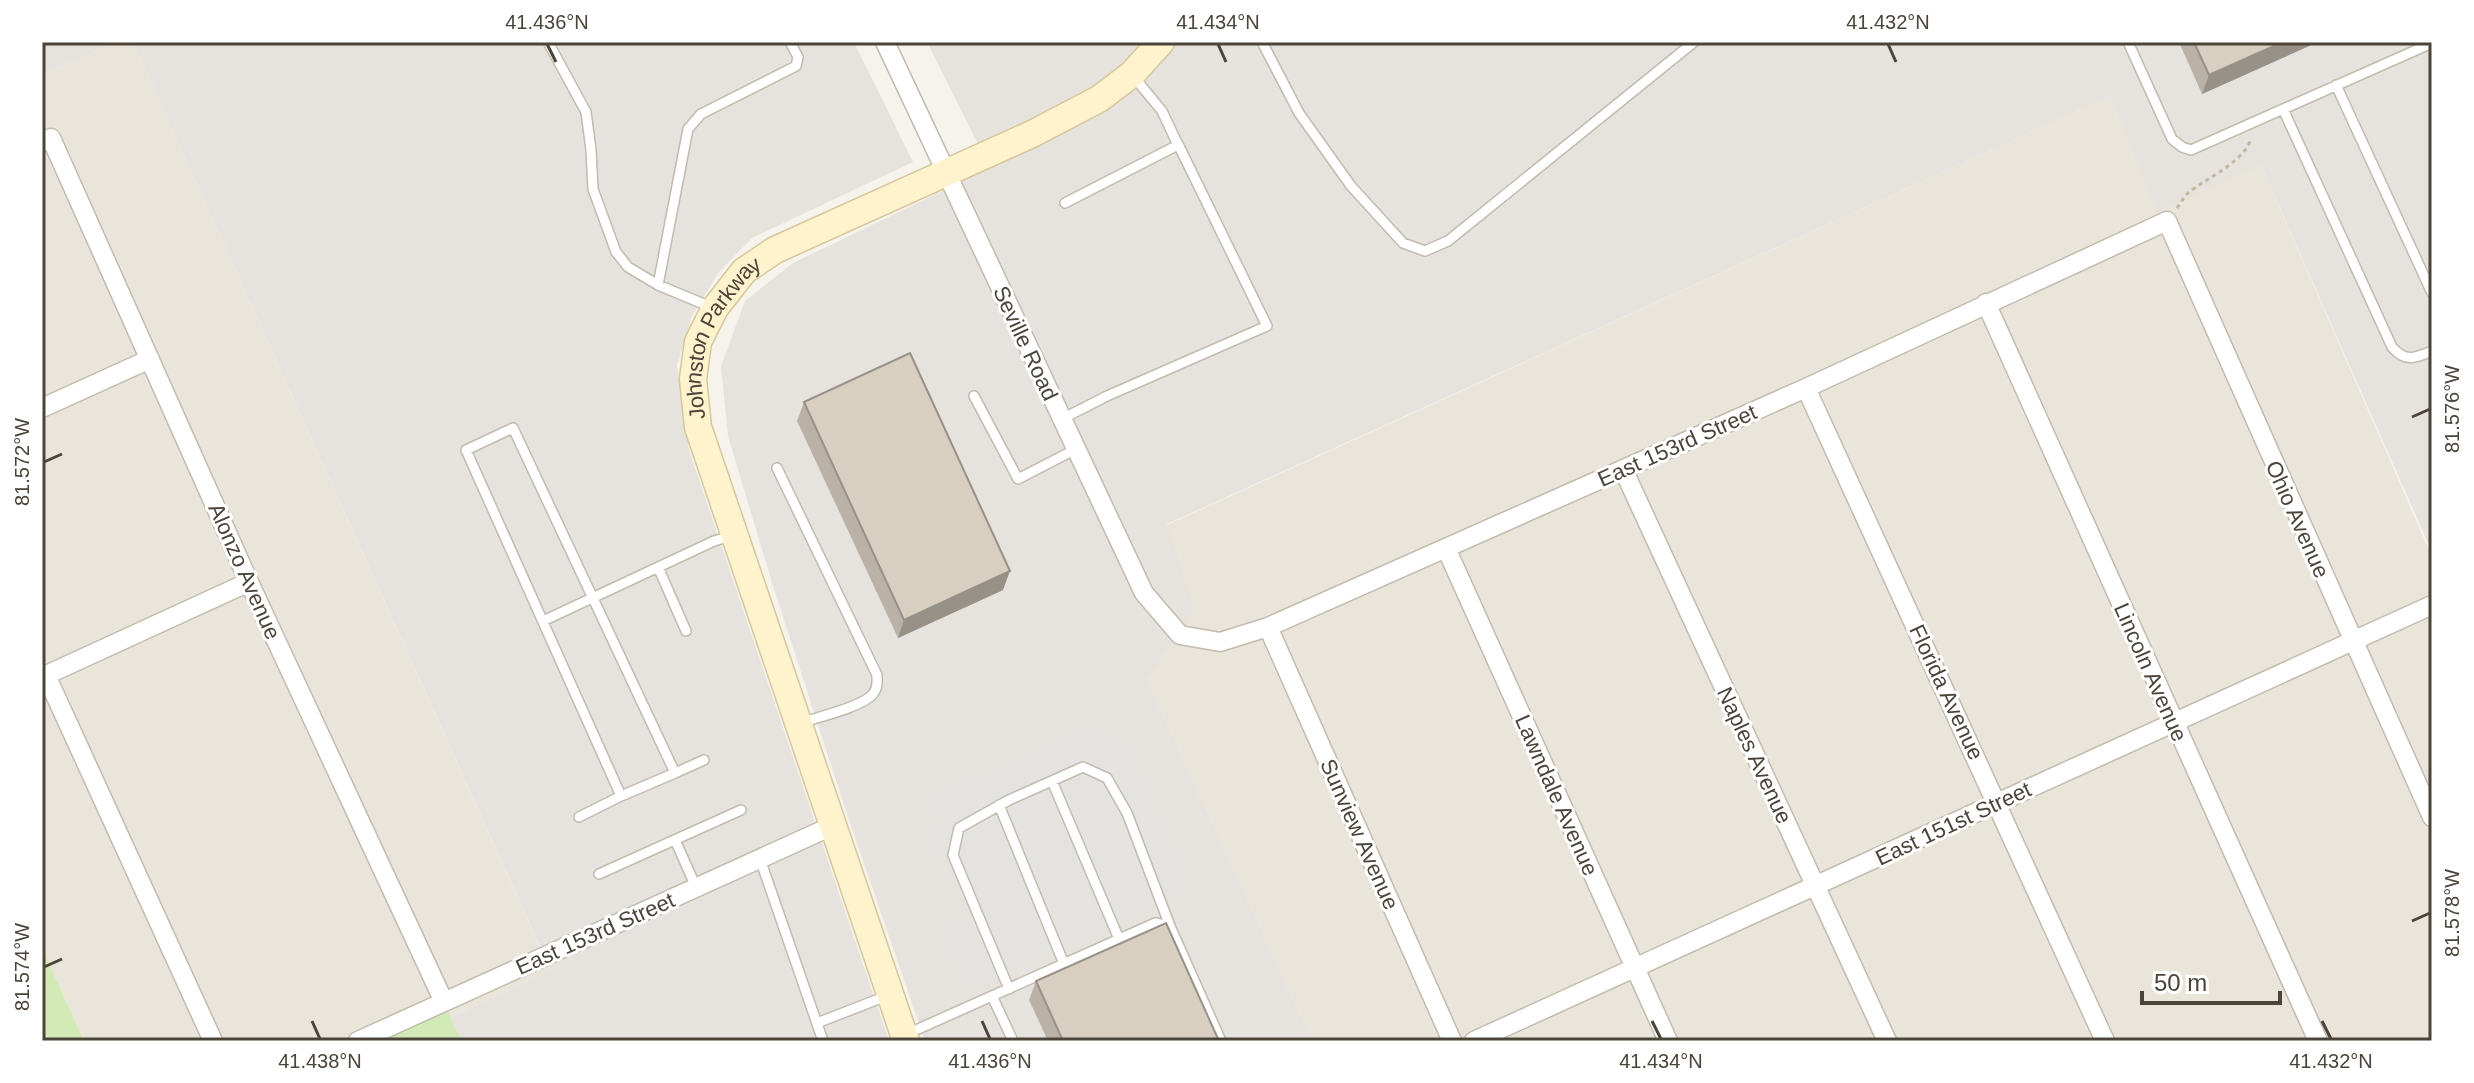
<svg xmlns="http://www.w3.org/2000/svg" width="2474" height="1083" font-family="Helvetica,sans-serif">
  <style>
    .residential { fill: #eae5da }
    .industrial { fill: #e6e2dd }
    .green { fill: #d2eab5 }
    .parking { fill: #e5e3e0 }
    .lines { fill: none; stroke-linecap: round; stroke-linejoin: round }
    .lane-casing { stroke: #c2bbae; stroke-width: 12 }
    .street-casing { stroke: #c2bbae; stroke-width: 21 }
    .secondary-casing { stroke: #d6c79b; stroke-width: 29 }
    .path { stroke: #c4b79f; stroke-width: 3; stroke-dasharray: 4 4; stroke-linecap: butt }
    .lane { stroke: #fff; stroke-width: 9 }
    .street { stroke: #fff; stroke-width: 18 }
    .secondary { stroke: #fff3cd; stroke-width: 26 }
    .wall { fill: #bab2a6 }
    .shaded-wall { fill: #979187 }
    .building { fill: #d8cfc1; stroke: #979187; stroke-width: 2 }
    .ticks { fill: none; stroke: #4b4439; stroke-width: 3 }
    .labels { text-anchor: middle; stroke-width: 6; stroke-linejoin: round; paint-order: stroke }
    .street-label { font-size: 22px; fill: #4b4439; stroke: #fff }
    .neatline { fill: none; stroke: #4b4439; stroke-width: 3 }
    .ticks-label { font-size: 20px; text-anchor: middle; fill: #4b4439 }
  </style>
  <rect width="100%" height="100%" fill="#f6f3ec"/>
  <path class="residential" d="M116,42H133L551,972L397,1041H84L42,948V75Z
    M2110,96L2261,165L2432,557V1041H1312L1147,680L1193,610L1167,525Z"/>
  <path class="industrial" d="M42,42H116L42,75Z
    M133,42H854L913,162L752,238L719,272L692,316L677,365L689,450L889,1041H459L449,1018L551,971Z
    M927,42H2432V552L2261,165L2157,213L2110,96L1167,524L1194,610L1147,680L1312,1041H925L849,820L772,583L728,436L721,366L745,301L793,263L990,168Z"/>
  <path class="green" d="M42,948L84,1041H42Z
    M444,1002L461,1041H359Z"/>
  <path class="parking" d="M1097,724L1105,741L1121,735L1191,891L970,989L943,930L968,918L932,838L941,821L931,798Z"/>
  <g class="lines">
    <defs>
      <path id="lane" d="M548,42L586,112L591,150L593,189L616,252L628,267L658,285L711,307
        M1262,42L1299,113L1351,186L1403,243L1425,251L1448,241L1694,42
        M2128,42L2172,139L2182,147L2191,150L2432,43
        M2336,85L2432,293
        M2283,109L2392,347C2406,363 2415,358 2432,351
        M1065,203L1178,145L1162,111L1134,77
        M658,285L688,129L701,114L796,66L798,57L790,42
        M974,396L1018,479L1076,449
        M1062,419L1107,396L1267,326L1178,144
        M777,468L877,675C877,682 878,688 873,694C862,707 818,717 800,723
        M658,567L686,631
        M543,621L714,541L731,536
        M675,773L621,796L466,450L513,428L675,773L704,760
        M1052,781L1119,939
        M999,805L1064,964
        M579,817L621,796
        M675,840L696,887
        M760,859L823,1041
        M599,874L741,810
        M1009,989L953,855L959,828L1009,800L1083,767L1107,778L1127,813L1170,926
        M992,996L1013,1041
        M817,1023L889,995
        M907,1034L1155,923L1170,926L1221,1041"/>
      <path id="street" d="M885,42L1144,593L1180,635L1220,642L1268,627L1806,388L2167,221L2432,817
        M42,142L51,138L249,582L444,1002
        M1986,303L2318,1041
        M1806,388L2105,1041
        M42,408L150,359
        M1623,469L1887,1041
        M1446,548L1668,1041
        M1268,627L1452,1041
        M46,675L213,1041
        M42,677L249,582
        M358,1041L832,826
        M1474,1041L2432,605"/>
      <g id="secondary">
        <path id="s1" d="M906,1041L698,427L693,379L698,342L715,308L744,271L775,250L1032,134L1099,99L1132,74L1161,42"/>
      </g>
    </defs>
    <use href="#lane" class="lane-casing"/>
    <use href="#street" class="street-casing"/>
    <use href="#secondary" class="secondary-casing"/>
    <path class="path" d="M2177,208C2181,203 2183,198 2188,193C2205,179 2246,161 2251,138"/>
    <use href="#lane" class="lane"/>
    <use href="#street" class="street"/>
    <use href="#secondary" class="secondary"/>
  </g>
  <path class="wall" d="M2179,42H2318L2202,94Z
    M804,402L1003,590L898,638L797,421Z
    M1036,981L1219,1041H1048L1029,1000Z"/>
  <path class="shaded-wall" d="M2283,42H2318L2202,94L2209,75Z
    M1010,571L1003,590L898,638L904,620Z"/>
  <path class="building" d="M2194,42H2283L2209,75Z
    M910,353L1010,571L904,620L804,402Z
    M1166,923L1219,1041H1063L1036,981Z"/>
  <path class="ticks" d="M547,44L556,62M1218,44L1226,62M1888,44L1896,62M2412,417L2430,409M44,462L62,454M2412,921L2430,913M44,967L62,959M312,1021L320,1039M982,1021L990,1039M1652,1021L1661,1039M2322,1021L2331,1039"/>
  <g class="labels">
    <g class="street-label">
      <text dy="8" stroke="none"><textPath href="#s1" startOffset="746">Johnston Parkway</textPath></text>
      <text transform="translate(1026 343) rotate(65)" y="8">Seville Road</text>
      <text transform="translate(1677 445) rotate(-24)" y="8">East 153rd Street</text>
      <text transform="translate(2298 519) rotate(66)" y="8">Ohio Avenue</text>
      <text transform="translate(245 571) rotate(66)" y="8">Alonzo Avenue</text>
      <text transform="translate(2151 672) rotate(66)" y="8">Lincoln Avenue</text>
      <text transform="translate(1947 692) rotate(65)" y="8">Florida Avenue</text>
      <text transform="translate(1755 755) rotate(65)" y="8">Naples Avenue</text>
      <text transform="translate(1557 795) rotate(66)" y="8">Lawndale Avenue</text>
      <text transform="translate(1953 823) rotate(-25)" y="8">East 151st Street</text>
      <text transform="translate(1360 834) rotate(66)" y="8">Sunview Avenue</text>
      <text transform="translate(595 933) rotate(-24)" y="8">East 153rd Street</text>
    </g>
  </g>
  <rect width="2474" height="1083" fill="none" stroke="#ffffff" stroke-width="88"/>
  <path d="M2142 991v12h138v-12" fill="none" stroke="#4b4439" stroke-width="4"/>
  <text x="2154" y="991" font-size="24" fill="#4b4439" stroke="#ffffff" stroke-width="6" paint-order="stroke">50 m</text>
  <rect x="44" y="44" width="2386" height="995" class="neatline"/>
  <g class="ticks-label">
    <text x="547" y="29">41.436°N</text>
    <text x="1218" y="29">41.434°N</text>
    <text x="1888" y="29">41.432°N</text>
    <text transform="translate(2452 409) rotate(-90)" y="7">81.576°W</text>
    <text transform="translate(22 462) rotate(-90)" y="7">81.572°W</text>
    <text transform="translate(2452 913) rotate(-90)" y="7">81.578°W</text>
    <text transform="translate(22 967) rotate(-90)" y="7">81.574°W</text>
    <text x="320" y="1068">41.438°N</text>
    <text x="990" y="1068">41.436°N</text>
    <text x="1661" y="1068">41.434°N</text>
    <text x="2331" y="1068">41.432°N</text>
  </g>
</svg>
